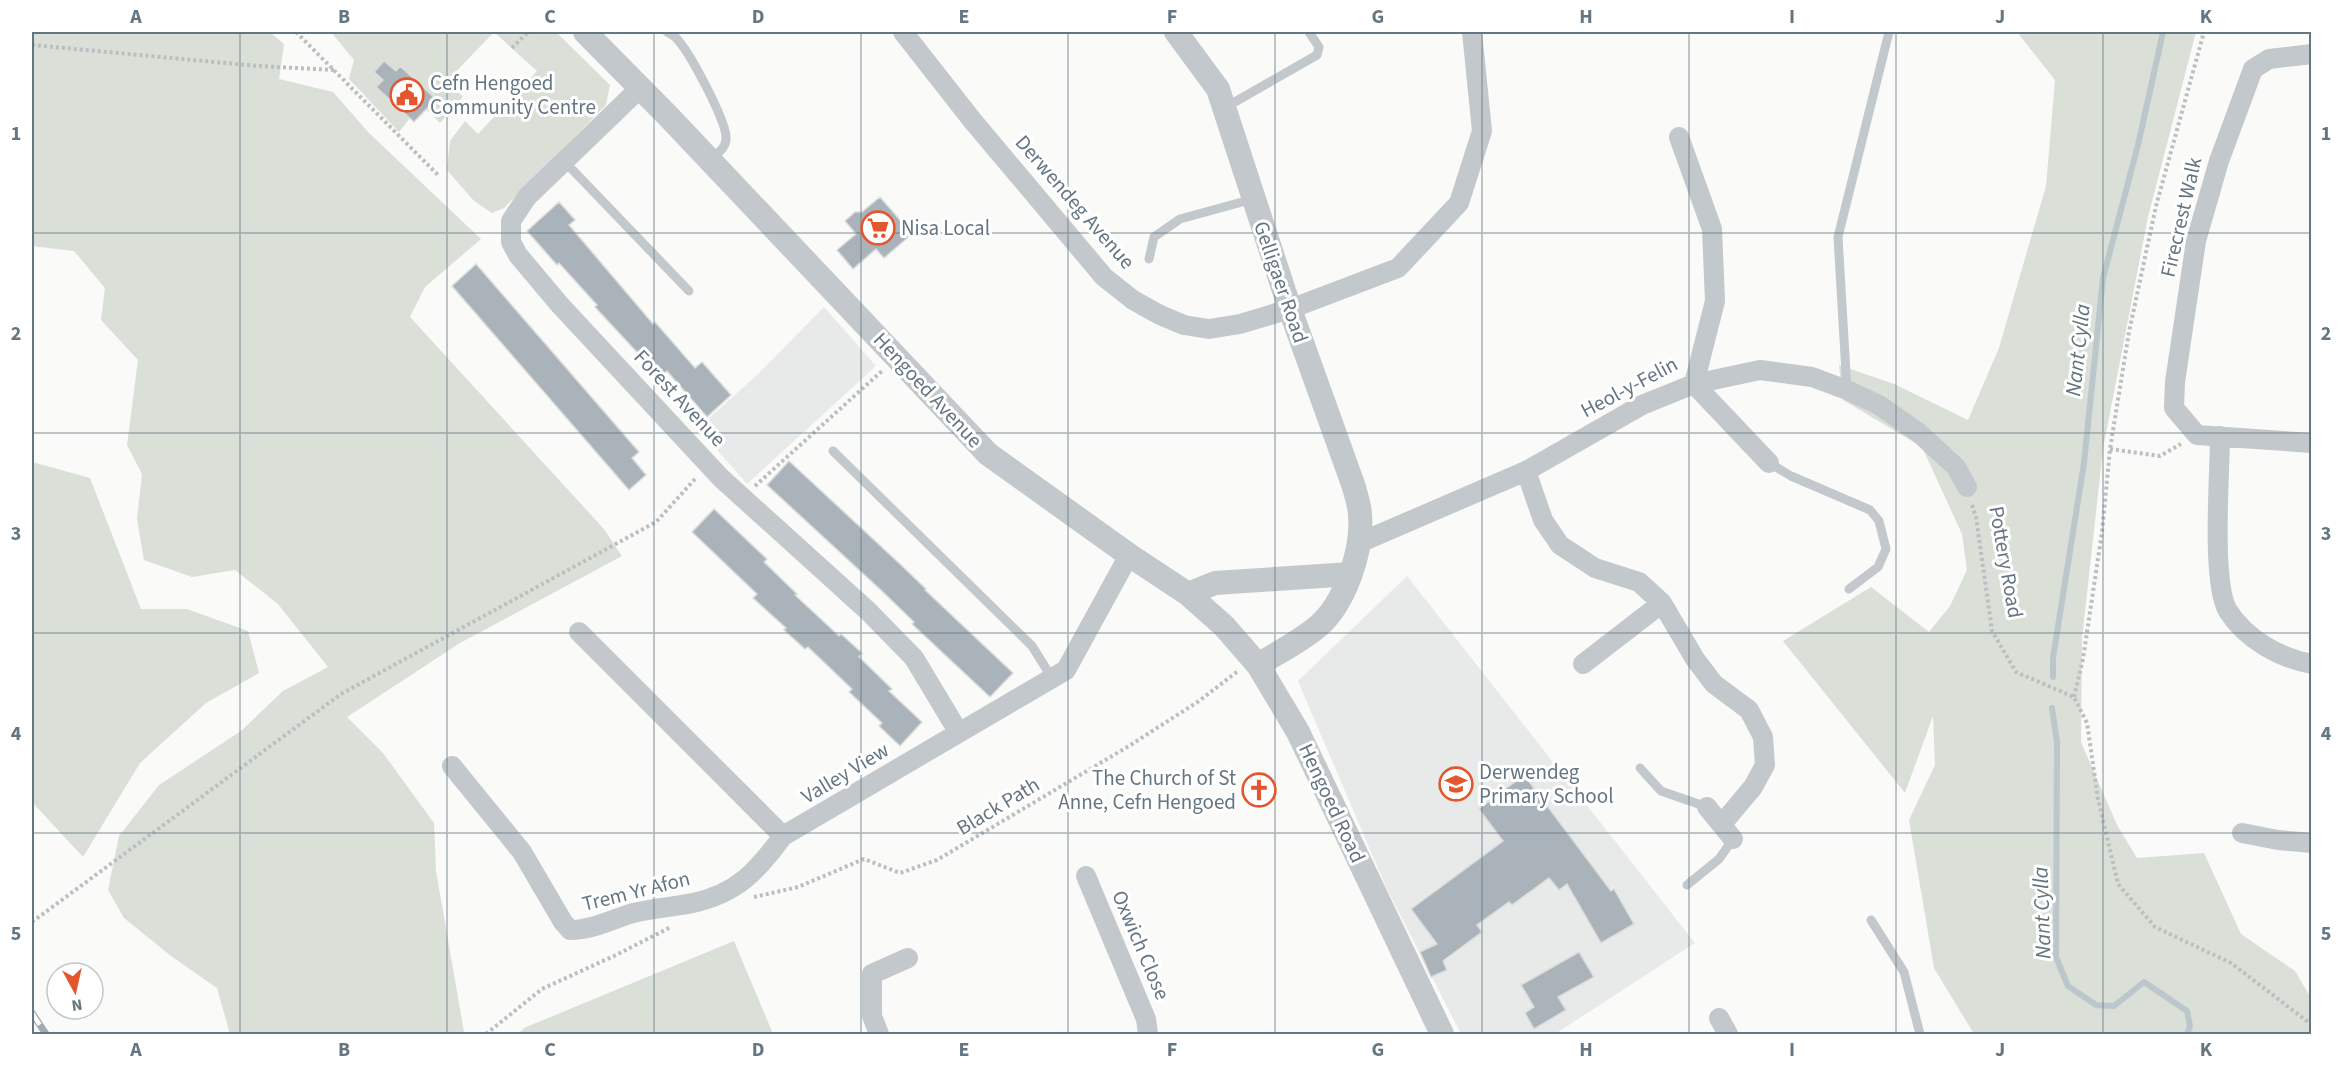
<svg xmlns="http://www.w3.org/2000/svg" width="2343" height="1066" font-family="'Source Sans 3',sans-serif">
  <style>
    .built { fill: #e8e9e9 }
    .green { fill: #dadfd7 }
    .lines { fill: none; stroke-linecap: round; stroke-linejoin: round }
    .stream { stroke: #bbc7cb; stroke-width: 6 }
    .building { fill: #aab3b9; stroke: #dcdcda; stroke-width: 1.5 }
    .path { stroke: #bbbfc2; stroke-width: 4; stroke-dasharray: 3 3; stroke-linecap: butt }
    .service { stroke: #c3c8cc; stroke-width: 9 }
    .minor { stroke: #c3c8cc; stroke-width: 20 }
    .tertiary { stroke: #c3c8cc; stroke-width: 24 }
    .rail-casing { stroke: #a2aab0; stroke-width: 7 }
    .rail { stroke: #fff; stroke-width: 4.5; stroke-dasharray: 14; stroke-linecap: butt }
    .grid { fill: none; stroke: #657683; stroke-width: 1.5; stroke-opacity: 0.55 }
    .labels { text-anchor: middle; stroke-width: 6; stroke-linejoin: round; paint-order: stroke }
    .poi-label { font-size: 21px; fill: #657683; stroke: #fff; text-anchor: start }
    .street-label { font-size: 21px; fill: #657683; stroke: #fff }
    .water-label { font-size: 22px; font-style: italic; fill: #60757c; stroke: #fff }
    .neatline { fill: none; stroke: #657683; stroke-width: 2 }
    .grid-label { font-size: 20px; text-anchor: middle; font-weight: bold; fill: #657683 }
  </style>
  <rect width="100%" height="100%" fill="#fafaf8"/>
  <path class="built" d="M824,307L876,366L747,484L698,428L757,375Z
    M1407,576L1695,943L1555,1034H1461L1386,887L1298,681Z"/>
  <path class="green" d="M32,32H270L284,44L279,79L333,92L369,133L481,239L425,287L410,317L603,528L622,556L460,643L347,717L383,753L434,823L436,871L464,1032L462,1034H230L217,988L171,956L124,918L108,890L119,836L159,785L241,731L283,691L328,667L278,604L235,570L192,577L144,560L137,519L142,474L127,445L138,360L101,320L105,288L74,251L32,246Z
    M331,32H556L610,85L606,105L504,208L492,213L474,201L447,170L450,141L465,121L478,134L537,71L494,32L447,81L463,97L440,123L426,109L436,98L401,66L396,71L384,61L374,72L383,80L376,87L410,118L399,132L349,79L354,60Z
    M2017,32H2196L2148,217L2103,449L2082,639L2081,742L2117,825L2137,858L2204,853L2241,934L2295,971L2311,998V1034H1974L1934,968L1909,820L1935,765L1933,716L1905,793L1783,641L1871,587L1929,632L1950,606L1967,570L1962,534L1922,447L1843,400L1839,365L1894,384L1968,420L1999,348L2046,186L2055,80Z
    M32,462L90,478L141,609H187L248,631L259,673L206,703L140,763L83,857L32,802Z
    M734,941L773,1034H518L524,1028Z"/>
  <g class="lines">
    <path class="stream" d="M2053,677V658L2084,463L2103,278L2138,145L2163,32
      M2052,708L2057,742L2056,957L2068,986L2096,1005L2114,1006L2144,982L2187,1011L2190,1026L2187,1034"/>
  </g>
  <path class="building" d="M384,61L396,71L400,66L436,99L414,122L376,87L383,80L374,72Z
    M880,197L912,234L884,258L876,249L853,269L837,250L856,234L845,221L855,212H862Z
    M559,202L575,220L569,225L653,324L655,322L695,368L702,362L731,395L707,417L667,371L660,377L595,307L597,305L559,263L557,265L527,231Z
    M476,264L639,452L632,458L646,475L629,490L452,286Z
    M789,461L901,565L926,589L925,590L1013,673L990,697L912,624L914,622L883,592L767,485Z
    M714,509L767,559L764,562L797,594L795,595L839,636L841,634L862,653L859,657L892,689L889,691L922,722L900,746L879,726L882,723L849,692L852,689L808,647L805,649L784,630L786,628L753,598L757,594L692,532Z
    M1524,775L1611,891L1614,889L1634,924L1601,943L1567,884L1559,890L1549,878L1512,905L1509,902L1477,925L1482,932L1443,961L1447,970L1431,977L1420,952L1437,944L1411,909L1503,841L1479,809Z
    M1579,952L1594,977L1558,997L1566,1010L1534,1029L1525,1013L1534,1007L1521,985Z"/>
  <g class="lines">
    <path class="path" d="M296,32L439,176
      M32,45L258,66L334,70
      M512,48L528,32
      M2110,449L2160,456L2181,444
      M755,486L883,370
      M1972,505L1976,517L1992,631L2016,672L2074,697L2087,723L2098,799L2118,884L2155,927L2231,963L2312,1025
      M2074,697L2083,659L2102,532L2110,449L2129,332L2156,206L2204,32
      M754,897L798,887L864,859L900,873L937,860L1129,746L1199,701L1238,671
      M32,922L341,694L656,522L696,478
      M486,1034L542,989L614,956L671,927"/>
    <path class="service" d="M667,32C671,34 675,36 678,40C691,55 724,117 726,136C727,147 719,152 711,159
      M1226,107L1317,55L1319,47L1309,32
      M564,161L689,291
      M1149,259L1154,237L1180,219L1253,199
      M1847,390L1838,237L1889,32
      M833,451L1032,646L1052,678
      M1769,463L1791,476L1870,510L1879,521L1886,549L1878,567L1849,589
      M1640,768L1661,791L1707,807
      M1687,885L1719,859L1733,839
      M1871,920L1904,972L1920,1034"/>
    <path class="minor" d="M903,32L972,120L1104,277L1133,300L1160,315L1184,325L1209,329L1240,324L1290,309L1398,268L1459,203L1482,131L1472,32
      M2312,54L2269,59L2253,69L2219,161L2196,241L2175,382L2174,408L2197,435L2312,443
      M640,88L527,197L511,221V242L518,255L560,305L721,478L868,611L914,658L959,733
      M1694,384L1760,370L1812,377L1847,390L1879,405L1919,433L1956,467L1967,487
      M1694,384L1769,463
      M2220,436C2220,473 2211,583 2228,611C2246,639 2279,658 2312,664
      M1526,471L1543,520L1560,545L1595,568L1639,582L1662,603L1695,659L1714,684L1749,710L1763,737L1765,765L1753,787L1722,824
      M1359,543L1526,471L1642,405L1694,384L1715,301L1712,229L1679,137
      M579,632L783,836L1066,670L1129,555
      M1583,664L1662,603
      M452,766L522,852L563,922L570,930C592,930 613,919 633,913C653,908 673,907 693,903C738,893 757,871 783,836
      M1707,807L1733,839
      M2242,833L2278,840L2312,843
      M1086,876L1146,1019L1148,1034
      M1719,1018L1728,1034
      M879,1034L872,1016V974L908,958"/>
    <path class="tertiary" d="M585,32L669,117L988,454L1129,555L1188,594L1215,583L1351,574
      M1176,32L1218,89L1290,309L1354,487C1356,496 1360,506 1360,515C1363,550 1345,605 1316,628C1299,642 1277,653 1258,665
      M1188,594L1224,626L1258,665L1298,732L1442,1034"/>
    <defs>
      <path id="rail" d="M32,1013L46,1034"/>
    </defs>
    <use href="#rail" class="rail-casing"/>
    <use href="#rail" class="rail"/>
  </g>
  <path class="grid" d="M240,32V1034M447,32V1034M654,32V1034M861,32V1034M1068,32V1034M1275,32V1034M1482,32V1034M1689,32V1034M1896,32V1034M2103,32V1034M32,233H2312M32,433H2312M32,633H2312M32,833H2312"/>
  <defs>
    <symbol id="civic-ring" viewBox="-11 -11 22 22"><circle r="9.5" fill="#fff" stroke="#e4572e" stroke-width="1.5"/><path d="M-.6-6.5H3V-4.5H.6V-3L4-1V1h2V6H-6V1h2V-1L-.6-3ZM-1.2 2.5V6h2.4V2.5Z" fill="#e4572e"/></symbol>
    <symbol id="supermarket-ring" viewBox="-11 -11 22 22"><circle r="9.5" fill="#fff" stroke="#e4572e" stroke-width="1.5"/><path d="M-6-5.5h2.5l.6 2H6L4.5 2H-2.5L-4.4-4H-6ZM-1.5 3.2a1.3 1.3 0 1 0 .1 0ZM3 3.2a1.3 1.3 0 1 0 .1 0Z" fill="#e4572e"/></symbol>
    <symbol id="school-ring" viewBox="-11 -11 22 22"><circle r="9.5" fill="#fff" stroke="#e4572e" stroke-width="1.5"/><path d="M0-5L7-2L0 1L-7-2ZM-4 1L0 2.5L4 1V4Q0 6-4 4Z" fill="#e4572e"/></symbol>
    <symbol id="church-ring" viewBox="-11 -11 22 22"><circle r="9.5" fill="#fff" stroke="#e4572e" stroke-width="1.5"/><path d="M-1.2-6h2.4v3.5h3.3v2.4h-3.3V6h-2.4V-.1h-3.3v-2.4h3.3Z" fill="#e4572e"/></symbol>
  </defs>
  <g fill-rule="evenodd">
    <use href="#civic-ring" x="388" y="76" width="38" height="38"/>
    <use href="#supermarket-ring" x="859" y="209" width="38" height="38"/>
    <use href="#school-ring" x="1437" y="765" width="38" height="38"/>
    <use href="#church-ring" x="1240" y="771" width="38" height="38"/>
  </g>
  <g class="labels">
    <g class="poi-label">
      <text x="430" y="90">Cefn Hengoed<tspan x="430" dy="24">Community Centre</tspan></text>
      <text x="901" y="235">Nisa Local</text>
      <text x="1479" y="779">Derwendeg<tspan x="1479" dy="24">Primary School</tspan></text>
      <text x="1236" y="785" text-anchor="end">The Church of St<tspan x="1236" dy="24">Anne, Cefn Hengoed</tspan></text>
    </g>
    <g class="street-label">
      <text transform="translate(1075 202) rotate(49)" y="7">Derwendeg Avenue</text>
      <text transform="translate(2181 217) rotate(-77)" y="7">Firecrest Walk</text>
      <text transform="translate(1281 282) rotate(71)" y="7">Gelligaer Road</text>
      <text transform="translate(1629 387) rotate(-28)" y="7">Heol-y-Felin</text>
      <text transform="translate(928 390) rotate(47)" y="7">Hengoed Avenue</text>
      <text transform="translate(680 398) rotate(47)" y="7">Forest Avenue</text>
      <text transform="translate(2006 562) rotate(80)" y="7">Pottery Road</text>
      <text transform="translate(845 773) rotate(-31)" y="7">Valley View</text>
      <text transform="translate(1332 803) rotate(65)" y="7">Hengoed Road</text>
      <text transform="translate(998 806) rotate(-31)" y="7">Black Path</text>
      <text transform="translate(636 891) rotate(-14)" y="7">Trem Yr Afon</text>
      <text transform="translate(1141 945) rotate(67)" y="7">Oxwich Close</text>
    </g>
    <g class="water-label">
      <text transform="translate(2077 350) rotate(-84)" y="8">Nant Cylla</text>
      <text transform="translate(2041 913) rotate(-92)" y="8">Nant Cylla</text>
    </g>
  </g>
  <rect width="2343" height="1066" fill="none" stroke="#ffffff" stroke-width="66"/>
  <g transform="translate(75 991) rotate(172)"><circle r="28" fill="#ffffff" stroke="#c1c8cd" stroke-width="1.5"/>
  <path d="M0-4.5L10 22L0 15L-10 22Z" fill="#e4572e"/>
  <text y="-9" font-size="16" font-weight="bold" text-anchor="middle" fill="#657683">N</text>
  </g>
  <rect x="33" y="33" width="2277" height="1000" class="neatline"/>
  <g class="grid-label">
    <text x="136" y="23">A</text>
    <text x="344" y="23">B</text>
    <text x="550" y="23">C</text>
    <text x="758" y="23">D</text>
    <text x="964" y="23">E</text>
    <text x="1172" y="23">F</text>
    <text x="1378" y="23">G</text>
    <text x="1586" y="23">H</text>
    <text x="1792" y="23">I</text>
    <text x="2000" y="23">J</text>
    <text x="2206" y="23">K</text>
    <text x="16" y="140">1</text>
    <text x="2326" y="140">1</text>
    <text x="16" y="340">2</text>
    <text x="2326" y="340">2</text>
    <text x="16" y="540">3</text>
    <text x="2326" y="540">3</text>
    <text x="16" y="740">4</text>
    <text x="2326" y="740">4</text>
    <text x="16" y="940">5</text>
    <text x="2326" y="940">5</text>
    <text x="136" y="1056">A</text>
    <text x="344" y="1056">B</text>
    <text x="550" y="1056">C</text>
    <text x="758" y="1056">D</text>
    <text x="964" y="1056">E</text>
    <text x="1172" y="1056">F</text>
    <text x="1378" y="1056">G</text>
    <text x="1586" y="1056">H</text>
    <text x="1792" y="1056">I</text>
    <text x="2000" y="1056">J</text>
    <text x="2206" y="1056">K</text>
  </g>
</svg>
